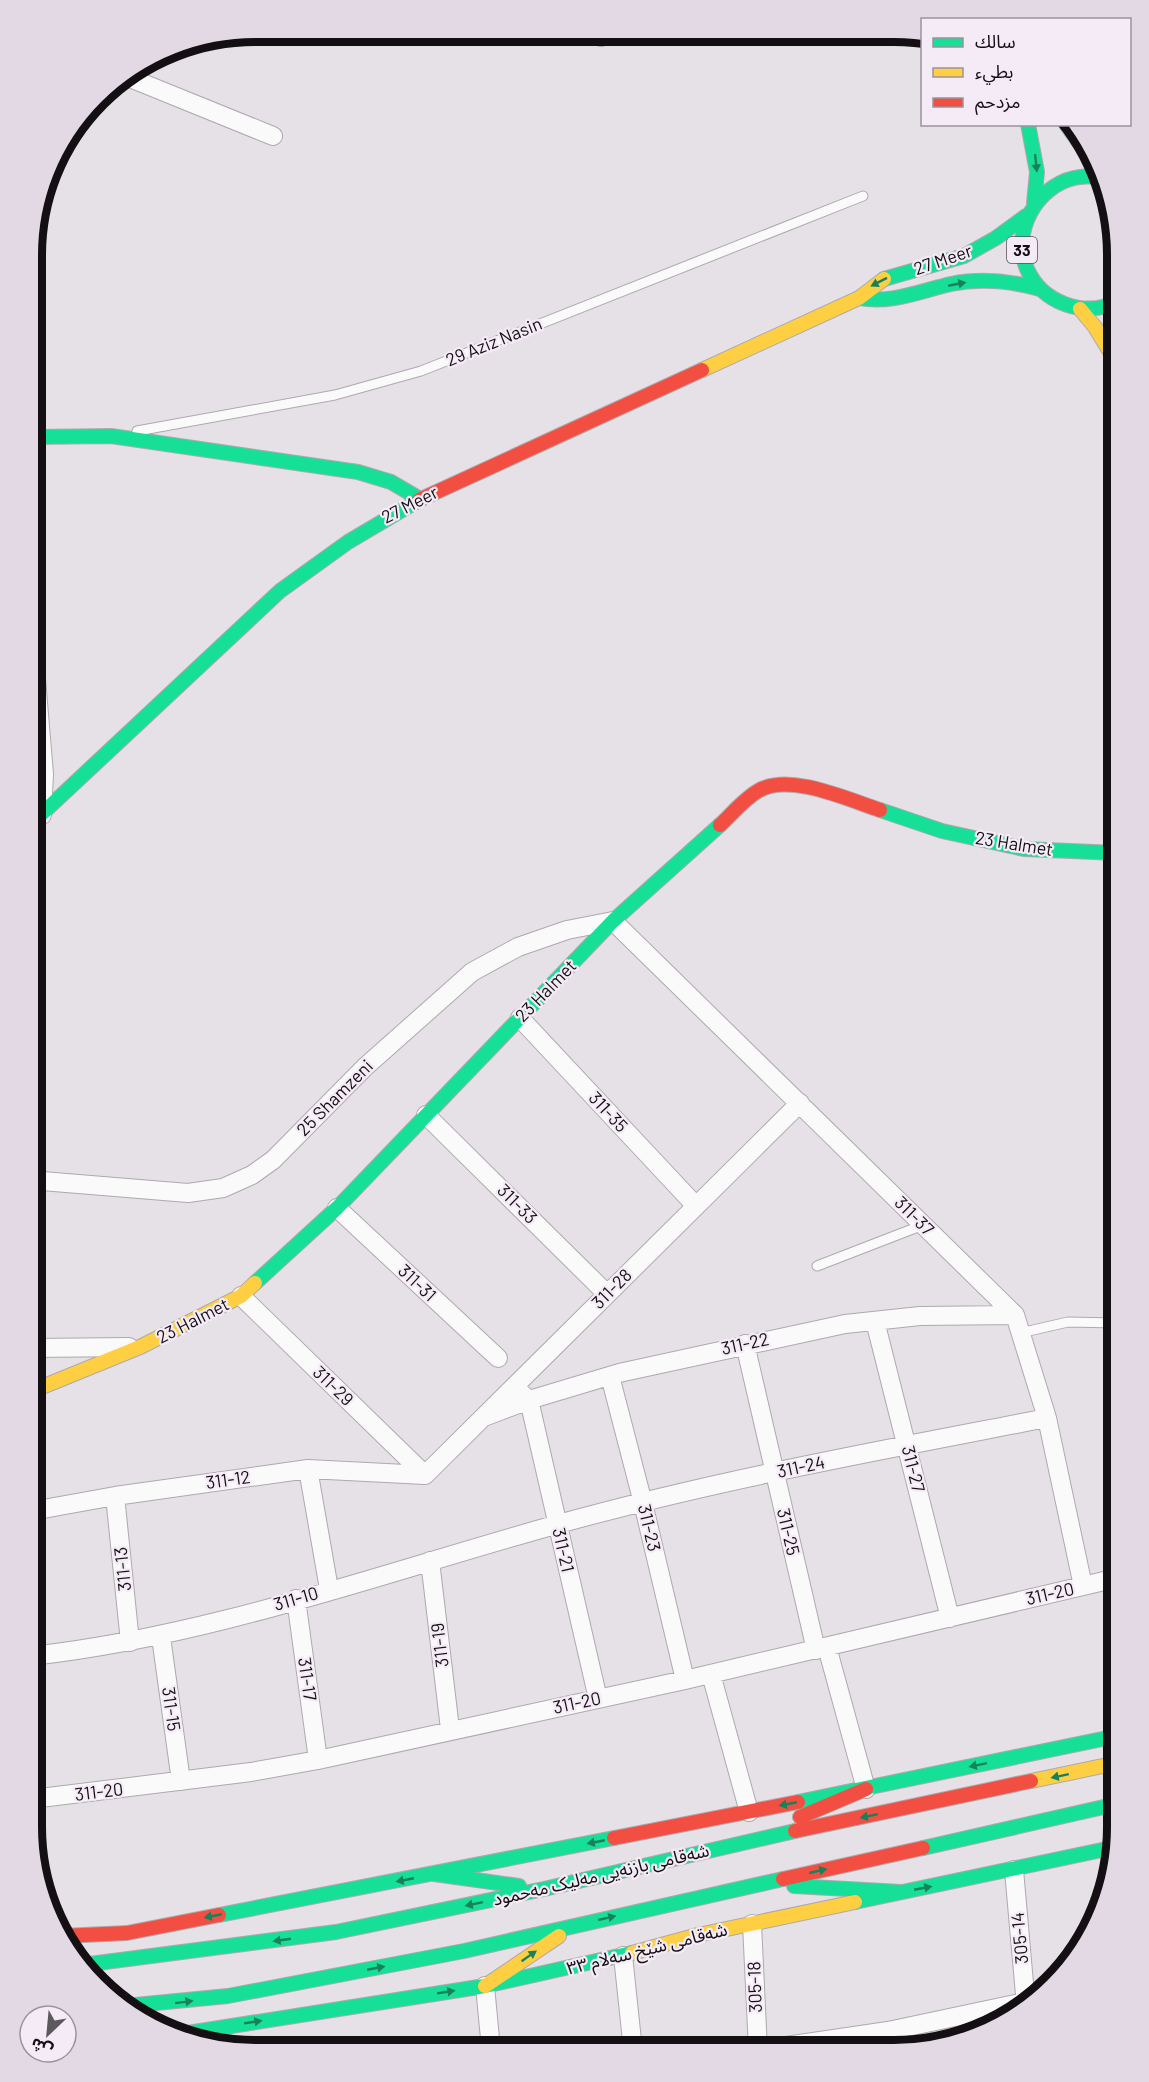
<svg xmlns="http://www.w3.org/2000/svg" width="1149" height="2082" font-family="Barlow,'Noto Sans Arabic',sans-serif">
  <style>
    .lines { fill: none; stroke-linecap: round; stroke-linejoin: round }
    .lane-casing { stroke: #ada9ad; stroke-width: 11 }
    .street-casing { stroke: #ada9ad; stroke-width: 20 }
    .fast-casing { stroke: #ada9ad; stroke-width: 16 }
    .slow-casing { stroke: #ada9ad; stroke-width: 16 }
    .jam-casing { stroke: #ada9ad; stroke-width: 16 }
    .lane { stroke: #fbfafb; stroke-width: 9 }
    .street { stroke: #fbfafb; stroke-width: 18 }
    .fast { stroke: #16e098; stroke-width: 14 }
    .slow { stroke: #ffcf43; stroke-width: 14 }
    .jam { stroke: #f24e42; stroke-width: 14 }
    .oneway { fill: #15825c }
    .labels { text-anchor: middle; stroke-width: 4.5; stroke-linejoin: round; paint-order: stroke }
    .shield { fill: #f5ebf7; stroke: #575157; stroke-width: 1.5 }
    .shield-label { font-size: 16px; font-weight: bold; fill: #130f13 }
    .street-label { font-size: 18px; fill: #130f13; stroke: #f5ebf7 }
    .rim { fill: none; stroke: #130f13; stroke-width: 8 }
  </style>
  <rect width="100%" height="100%" fill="#e6e1e7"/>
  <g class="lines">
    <defs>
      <path id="lane" d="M137,431L335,395L421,371L863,196
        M817,1266L923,1225
        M1020,1333L1068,1322L1117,1323"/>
      <path id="street" d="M600,34L601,37L610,34
        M162,54L178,47
        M125,76L273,136
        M33,643L44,774L42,815
        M520,1018L696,1206
        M426,1115L607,1294
        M32,1183L42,1181L188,1193L223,1188L252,1175L273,1160L365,1067L472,972L518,947L567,930L613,921L1015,1315L1047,1418L1083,1586
        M337,1208L498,1358
        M241,1296L425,1475
        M875,1321L950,1618
        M745,1344L816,1650
        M32,1348L129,1347
        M610,1376L643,1503L685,1680
        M520,1392L529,1400L598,1699
        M484,1417L529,1400L619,1373L845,1324L920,1316L1015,1315
        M308,1469L329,1589
        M425,1475L800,1103
        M115,1496L130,1642
        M32,1511L115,1496L308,1469L425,1475
        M430,1561L450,1729
        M296,1599L318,1760
        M161,1637L181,1781
        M827,1647L866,1789
        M32,1656C211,1636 382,1573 555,1525C716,1480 883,1450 1047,1418
        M711,1674L749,1812
        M32,1799L251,1772L318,1760L685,1680L1117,1578
        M1014,1870L1026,2006
        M752,1924L758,2050
        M623,1956L633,2050
        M485,1986L491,2049
        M888,2031L889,2050
        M758,2050L888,2031L1030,2001"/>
      <path id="fast" d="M1028,124L1037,172L1034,203
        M1066,124L1101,174
        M1102,176C1093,176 1083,176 1074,178C1036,187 1011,232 1027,269C1042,303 1084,318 1117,302
        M884,279L964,256L996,238L1026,216
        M859,298C892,304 920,291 951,284C981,278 1011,281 1040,289
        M33,437L111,436L358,472L391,482L420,499
        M880,810L942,831L1024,849L1117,853
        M33,822L280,591L348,542L419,500
        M255,1283L337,1208L613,921L720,825
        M798,1802L1117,1736
        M923,1848L1117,1804
        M434,1874L519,1886
        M794,1886L901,1892
        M855,1902L1116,1847
        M219,1915L614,1838
        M82,1965L336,1932L544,1889L795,1831
        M125,2006L228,1996L464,1951L783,1879
        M175,2035L485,1986L632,1953"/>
      <path id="slow" d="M1080,309L1095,327L1117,363
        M702,370L859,298L884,279
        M32,1391L140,1347L241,1296L255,1283
        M1031,1781L1117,1763
        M632,1953L698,1935L855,1902
        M485,1986L559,1936"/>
      <path id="jam" d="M419,500L702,370
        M720,825C732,814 744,799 758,791C789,772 849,800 880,810
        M800,1817L866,1789
        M795,1831L1031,1781
        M614,1838L798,1802
        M783,1879L923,1848
        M62,1936L127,1933L219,1915"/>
    </defs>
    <use href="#lane" class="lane-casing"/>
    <use href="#street" class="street-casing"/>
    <use href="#fast" class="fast-casing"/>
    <use href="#slow" class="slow-casing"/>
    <use href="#jam" class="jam-casing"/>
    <use href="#lane" class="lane"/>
    <use href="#street" class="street"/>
    <use href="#fast" class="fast"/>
    <use href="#slow" class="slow"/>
    <use href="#jam" class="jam"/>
  </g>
  <defs><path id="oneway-solid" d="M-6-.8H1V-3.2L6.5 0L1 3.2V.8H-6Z" transform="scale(1.5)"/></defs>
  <g class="oneway">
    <use href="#oneway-solid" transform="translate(1036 163) rotate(84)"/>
    <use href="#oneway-solid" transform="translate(879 282) rotate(153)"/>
    <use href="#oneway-solid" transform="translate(957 284) rotate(-11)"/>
    <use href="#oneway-solid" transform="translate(978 1765) rotate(168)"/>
    <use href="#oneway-solid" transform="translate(1060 1776) rotate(168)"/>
    <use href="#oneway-solid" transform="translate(788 1804) rotate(169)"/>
    <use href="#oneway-solid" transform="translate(869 1816) rotate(168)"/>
    <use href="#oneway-solid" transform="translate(596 1842) rotate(169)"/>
    <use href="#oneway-solid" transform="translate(818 1871) rotate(-13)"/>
    <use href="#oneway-solid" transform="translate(405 1880) rotate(169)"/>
    <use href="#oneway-solid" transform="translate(923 1888) rotate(-11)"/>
    <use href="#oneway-solid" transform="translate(474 1904) rotate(168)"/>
    <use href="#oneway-solid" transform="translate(213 1916) rotate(169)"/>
    <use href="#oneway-solid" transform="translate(607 1918) rotate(-13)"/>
    <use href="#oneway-solid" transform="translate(282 1940) rotate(172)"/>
    <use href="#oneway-solid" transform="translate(529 1956) rotate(-35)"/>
    <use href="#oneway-solid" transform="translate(376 1968) rotate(-11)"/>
    <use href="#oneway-solid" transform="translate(446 1992) rotate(-9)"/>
    <use href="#oneway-solid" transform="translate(184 2002) rotate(-7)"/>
    <use href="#oneway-solid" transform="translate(253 2022) rotate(-9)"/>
  </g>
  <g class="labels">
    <rect class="shield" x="1007" y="237" width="30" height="26" rx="4.5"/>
    <g class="shield-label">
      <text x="1022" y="256">33</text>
    </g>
    <g class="street-label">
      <text transform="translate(943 260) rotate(-19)" y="6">27 Meer</text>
      <text transform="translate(494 342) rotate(-22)" y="6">29 Aziz Nasin</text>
      <text transform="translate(410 505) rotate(-27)" y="6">27 Meer</text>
      <text transform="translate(1014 844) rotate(9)" y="6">23 Halmet</text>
      <text transform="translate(546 991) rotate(-46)" y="6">23 Halmet</text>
      <text transform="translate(335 1098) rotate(-45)" y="6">25 Shamzeni</text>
      <text transform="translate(608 1112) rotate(47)" y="6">311-35</text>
      <text transform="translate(517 1204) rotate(45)" y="6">311-33</text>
      <text transform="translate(914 1216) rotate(45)" y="6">311-37</text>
      <text transform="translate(417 1283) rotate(43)" y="6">311-31</text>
      <text transform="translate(612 1289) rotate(-45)" y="6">311-28</text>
      <text transform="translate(193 1321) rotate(-27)" y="6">23 Halmet</text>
      <text transform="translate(745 1344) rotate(-12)" y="6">311-22</text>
      <text transform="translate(333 1386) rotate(44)" y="6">311-29</text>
      <text transform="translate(801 1467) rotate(-12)" y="6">311-24</text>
      <text transform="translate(913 1469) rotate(76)" y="6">311-27</text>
      <text transform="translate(228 1480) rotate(-8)" y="6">311-12</text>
      <text transform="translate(649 1528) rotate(77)" y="6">311-23</text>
      <text transform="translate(788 1532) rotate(77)" y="6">311-25</text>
      <text transform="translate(563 1550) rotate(77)" y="6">311-21</text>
      <text transform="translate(123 1569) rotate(-96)" y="6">311-13</text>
      <text transform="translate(1050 1594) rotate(-13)" y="6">311-20</text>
      <text transform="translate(296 1599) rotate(-16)" y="6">311-10</text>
      <text transform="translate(440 1645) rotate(-97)" y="6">311-19</text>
      <text transform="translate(307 1679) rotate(82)" y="6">311-17</text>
      <text transform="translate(577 1703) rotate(-12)" y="6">311-20</text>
      <text transform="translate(171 1709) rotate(82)" y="6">311-15</text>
      <text transform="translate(99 1792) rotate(-7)" y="6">311-20</text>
      <text transform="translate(601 1875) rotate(-13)" y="6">شەقامی بازنەیی مەلیک مەحمود</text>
      <text transform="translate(1020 1938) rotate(-95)" y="6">305-14</text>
      <text transform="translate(647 1949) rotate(-14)" y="6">شەقامی شێخ سەلام ٣٣</text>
      <text transform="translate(755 1987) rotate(-92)" y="6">305-18</text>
    </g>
  </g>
  <path d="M0 0H1149V2082H0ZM255 42H894A213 213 0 0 1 1107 255V1827A213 213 0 0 1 894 2040H255A213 213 0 0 1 42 1827V255A213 213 0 0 1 255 42Z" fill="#e3d9e5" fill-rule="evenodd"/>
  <path class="rim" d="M255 42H894A213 213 0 0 1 1107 255V1827A213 213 0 0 1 894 2040H255A213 213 0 0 1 42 1827V255A213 213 0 0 1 255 42Z"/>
  <rect x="921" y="18" width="210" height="108" fill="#f5ebf7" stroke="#9b939c" stroke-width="1.5"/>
  <rect x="933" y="38" width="30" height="9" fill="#16e098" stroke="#9b939c" stroke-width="1.5"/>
  <text x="975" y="48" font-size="18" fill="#130f13">سالك</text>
  <rect x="933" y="68" width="30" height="9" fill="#ffcf43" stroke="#9b939c" stroke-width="1.5"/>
  <text x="975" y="78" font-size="18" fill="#130f13">بطيء</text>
  <rect x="933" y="98" width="30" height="9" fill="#f24e42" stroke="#9b939c" stroke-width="1.5"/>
  <text x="975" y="108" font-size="18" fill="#130f13">مزدحم</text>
  <g transform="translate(48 2034) rotate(206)"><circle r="28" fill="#f5ebf7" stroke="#9b939c" stroke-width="1.5"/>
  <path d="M0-4.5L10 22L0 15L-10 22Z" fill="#5d585d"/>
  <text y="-9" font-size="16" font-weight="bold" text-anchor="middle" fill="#130f13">ش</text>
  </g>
</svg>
